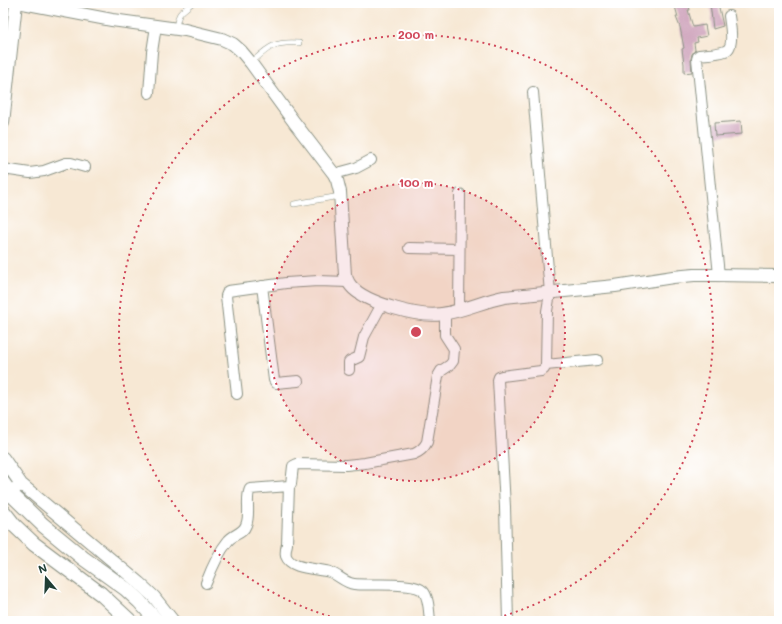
<svg xmlns="http://www.w3.org/2000/svg" width="782" height="624" font-family="Mali,sans-serif">
  <style>
    .building { fill: #cda1ba }
    .lines { fill: none; stroke-linecap: round; stroke-linejoin: round }
    .service-casing { stroke: #8b9284; stroke-width: 6 }
    .minor-casing { stroke: #8b9284; stroke-width: 12 }
    .tertiary-casing { stroke: #8b9284; stroke-width: 14 }
    .secondary-casing { stroke: #8b9284; stroke-width: 16 }
    .service { stroke: #fff; stroke-width: 5 }
    .minor { stroke: #fff; stroke-width: 10 }
    .tertiary { stroke: #fff; stroke-width: 12 }
    .secondary { stroke: #fff; stroke-width: 14 }
    .ring { fill: none; stroke: #d1495b; stroke-width: 2; stroke-dasharray: 2 4 }
    .centre { fill: #d1495b; stroke: #fff; stroke-width: 2 }
    .ring-label { font-size: 12px; text-anchor: middle; font-weight: bold; fill: #d1495b; stroke: #fff; stroke-width: 4; stroke-linejoin: round; paint-order: stroke }
  </style>
  <rect width="100%" height="100%" fill="#fff"/>
  <filter id="ink" filterUnits="userSpaceOnUse"><feTurbulence type="fractalNoise" baseFrequency=".025" numOctaves="2"/><feDisplacementMap in="SourceGraphic" scale="8" xChannelSelector="R" yChannelSelector="G"/><feConvolveMatrix kernelMatrix="1 2 1 2 8 2 1 2 1" color-interpolation-filters="sRGB"/></filter>
  <filter id="wash" filterUnits="userSpaceOnUse"><feTurbulence type="fractalNoise" baseFrequency=".012" numOctaves="4" result="noise"/><feDisplacementMap in="SourceGraphic" scale="16" xChannelSelector="R" yChannelSelector="G"/><feGaussianBlur stdDeviation="0.9" result="paint"/><feColorMatrix in="noise" values="0 0 0 0 0 0 0 0 0 0 0 0 0 0 0 0 0 1.4 0 .05"/><feComposite in="paint" operator="in"/></filter>
  <g filter="url(#wash)">
    <rect width="100%" height="100%" fill="#f7e8d4"/>
    <g id="blocks">
      <path class="building" d="M674,3H688L690,10H688L693,27L705,25L707,36L697,38L698,42L694,43L695,50L692,54L691,59L692,72L684,73V64L682,49L684,48L680,27L676,17H678Z
        M710,3H718L723,26L713,29Z
        M741,121L742,134L715,136L714,123Z"/>
    </g>
  </g>
  <g filter="url(#ink)">
    <use href="#blocks" fill-opacity="0" stroke="#8b9284" stroke-width="1"/>
    <g class="lines">
      <defs>
        <path id="service" d="M176,28C179,10 180,14 192,3
          M252,62C269,47 274,41 299,43
          M294,204L340,196"/>
        <path id="minor" d="M149,93L152,52L156,26
          M3,169L30,173L44,171L66,163H71L85,167
          M334,174L356,168L371,160
          M409,248L459,249
          M719,275L697,59L698,56L699,55C707,54 717,54 725,51C735,48 730,24 729,16
          M262,286L274,380L276,383L298,381
          M459,310L460,194
          M546,365L597,360
          M349,370V362L350,361L359,357L364,337L382,304
          M237,394L226,296L228,291L286,283L318,281L348,282
          M289,486L287,544C286,548 285,552 286,556C291,570 318,568 330,572C338,575 345,583 354,584C369,586 414,581 423,591C429,597 429,613 430,621
          M206,583C211,570 219,552 228,541C233,534 243,534 246,525C251,514 245,498 250,489L289,486L291,484L293,466L297,464L346,465L365,463L414,454C421,451 424,448 427,442L438,376L441,371L450,365L453,361L454,349L445,335V314
          M508,621L505,507L498,380L499,377L502,376L541,371L544,369L546,365L547,311L550,293L533,92"/>
        <path id="tertiary" d="M23,3L112,20L185,30L222,39L233,44L241,51L251,63L294,122L334,174L337,180L340,192L345,275C347,279 348,283 351,286C365,303 420,318 442,314C464,311 483,301 504,297L615,286L673,277L694,275H714L779,276
          M3,123L16,3
          M3,458L21,484L139,583L154,597L173,621
          M3,499L17,487"/>
        <path id="secondary" d="M3,483L10,493L43,525L83,558L126,589L139,601L157,621
          M3,511L14,525L34,544L101,594L130,621"/>
      </defs>
      <use href="#service" class="service-casing"/>
      <use href="#minor" class="minor-casing"/>
      <use href="#tertiary" class="tertiary-casing"/>
      <use href="#secondary" class="secondary-casing"/>
      <use href="#service" class="service"/>
      <use href="#minor" class="minor"/>
      <use href="#tertiary" class="tertiary"/>
      <use href="#secondary" class="secondary"/>
    </g>
  </g>
  <circle cx="416" cy="332" r="149" fill="#d1495b" fill-opacity=".12"/>
  <g class="ring">
    <circle cx="416" cy="332" r="149"/>
    <path d="M347 621A297 297 0 1 1 485 621"/>
  </g>
  <circle cx="416" cy="332" r="6" class="centre"/>
  <g class="ring-label">
    <text x="416" y="39">200 m</text>
    <text x="416" y="187">100 m</text>
  </g>
  <rect width="782" height="624" fill="none" stroke="#fff" stroke-width="16"/>
  <g transform="translate(46 578) rotate(341)" stroke="#ffffff" stroke-width="3" paint-order="stroke">
  <path d="M0-3L7 15L0 10L-7 15Z" fill="#1f3d34"/>
  <text y="-6" font-size="11" font-weight="bold" text-anchor="middle" fill="#1f3d34">N</text>
  </g>
</svg>
